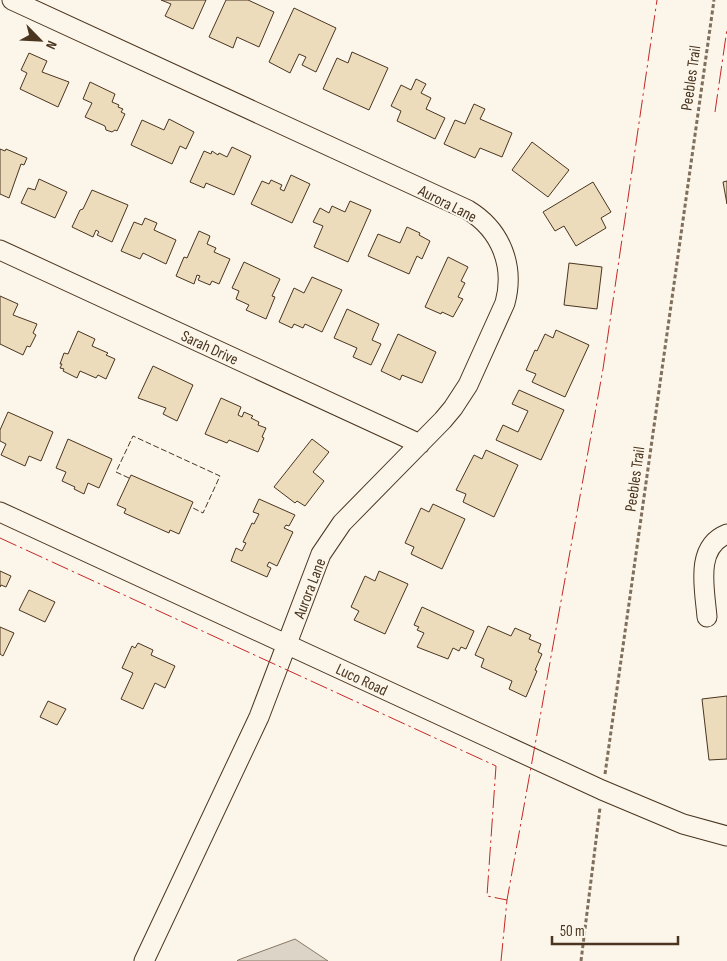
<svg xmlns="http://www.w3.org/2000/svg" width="727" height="961" font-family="'Sofia Sans Condensed',sans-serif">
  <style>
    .water { fill: #dcd4c6; stroke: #887966 }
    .building { fill: #ecdcbc; stroke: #4a3520 }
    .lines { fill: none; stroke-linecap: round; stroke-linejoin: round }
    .minor-casing { stroke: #4a3520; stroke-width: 21 }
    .path { stroke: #7f6f5c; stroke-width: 3; stroke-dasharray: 4 2.5; stroke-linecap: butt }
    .minor { stroke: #fbf6e9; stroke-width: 19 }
    .fence { stroke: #4a3520; stroke-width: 1; stroke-dasharray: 6 2.5; stroke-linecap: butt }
    .power { stroke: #c62828; stroke-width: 1; stroke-dasharray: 18 4 2.5 4; stroke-linecap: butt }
    .labels { text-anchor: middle; stroke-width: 4; stroke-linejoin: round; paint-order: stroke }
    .street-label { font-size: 16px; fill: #4a3520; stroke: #fbf6e9 }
  </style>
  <rect width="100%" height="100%" fill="#fbf6e9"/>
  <path class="water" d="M295,939L328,961H237L238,960Z"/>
  <path class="building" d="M161,0H206L193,29L165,16L171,4Z
    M226,0H248L274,12L259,47L237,37L233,48L209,37Z
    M294,8L336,28L316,72L302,65L306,57L299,54L290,73L269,62Z
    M352,52L388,68L369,110L323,89L337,58L348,63Z
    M29,53L47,61L42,72L69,82L58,107L20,89L27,73L21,70Z
    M416,79L426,84L421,93L431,98L426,109L445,118L435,139L397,121L401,111L391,106L401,85L411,90Z
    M90,82L115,94L112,102L119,105L118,107L123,109L121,112L125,114L117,131L115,130L112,132L106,130L105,126L85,117L92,103L83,99Z
    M474,104L485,109L480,119L512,133L502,157L480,148L475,158L444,144L455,120L465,124Z
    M169,119L194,132L186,149L180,146L172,164L131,145L142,120L164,130Z
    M532,142L569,170L548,197L512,170Z
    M232,147L251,156L234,195L206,183L204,188L190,182L204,151L211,154L212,151L218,155L219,153L227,157Z
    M0,149L5,151L6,149L27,158L24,165L21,164L9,198L0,194Z
    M291,175L310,184L292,223L251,204L262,181L269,184L271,180L282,185L280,189L284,191Z
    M39,179L67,192L55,218L21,203L28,188L35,190Z
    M727,181V204L723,182Z
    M593,182L611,212L601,218L606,228L576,246L564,226L555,231L543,212Z
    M92,190L128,205L112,242L97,235L99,232L96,230L93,237L72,227L80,210L83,209Z
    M350,201L371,210L348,262L314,247L323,226L313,222L320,208L329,213L332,206L345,212Z
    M145,218L157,223L154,230L176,240L166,264L143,253L140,259L121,251L134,222L142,225Z
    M407,227L420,233L419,235L430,241L422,259L417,256L409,274L368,256L378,234L400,243Z
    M199,231L210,236L207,244L216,248L214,252L230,259L219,284L212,281L210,285L198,280L200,276L197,275L194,284L176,276L184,257L187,258Z
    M448,257L468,267L461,281L465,283L458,297L463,299L453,317L442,312L441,314L425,307Z
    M244,262L280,279L272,296L275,297L266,319L246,310L249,305L236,299L239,291L232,288Z
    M569,263L602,267L597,309L564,305Z
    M312,277L342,290L322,332L305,324L303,328L294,324L292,328L279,322L294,288L304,293Z
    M0,296L18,304L13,315L37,324L33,333L36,335L30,347L27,346L23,355L0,344Z
    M347,309L379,324L372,340L381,344L371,365L353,357L357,348L334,338Z
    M556,330L589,345L565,397L532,382L536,374L526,370L535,350L537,351L545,334L553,338Z
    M78,331L95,339L92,346L108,353L106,355L115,359L106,379L98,375L96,378L80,371L77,378L63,371L64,369L60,368L62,364H60L64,353L68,354Z
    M398,334L436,352L422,383L402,375L400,380L381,371Z
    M153,366L193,385L177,421L163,414L166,408L138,398Z
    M519,390L564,410L541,460L496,440L503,425L518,432L528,411L512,404Z
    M221,398L241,407L238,415L242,417L244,412L253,416L251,418L259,422L258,425L266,428L262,437L264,438L258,452L229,440L227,443L205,434Z
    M8,412L53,432L41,461L29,456L25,466L1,455L6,444L0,441V430Z
    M68,439L112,459L99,488L88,483L84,494L74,489L75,487L62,481L66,472L56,468Z
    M312,439L329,452L313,472L324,481L305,506L297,501L295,503L274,487Z
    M486,450L518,465L494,517L463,502L466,494L456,490L474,455L482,459Z
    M131,475L193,502L179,534L170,530L169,533L124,513L126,509L117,505Z
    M259,499L295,515L289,526L286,525L284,528L293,532L277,566L269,562L267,566L271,568L267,577L231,561L236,548L242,551L246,543L243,542L252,523L254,524L259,514L253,512Z
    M433,504L465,519L442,569L411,554L414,547L405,543L421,508L429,512Z
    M0,571L11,576L6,587L1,585L0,587Z
    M379,571L408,584L385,634L354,620L359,611L351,607L365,576L375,581Z
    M29,590L55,602L45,622L19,610Z
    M422,607L474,631L466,649L461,647L459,651L453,648L448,659L417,647L424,633L417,630L419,627L414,625Z
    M488,626L511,636L515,628L531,635L529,639L541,644L538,652L542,654L535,670L537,671L526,697L509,689L512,681L481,667L484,659L475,655Z
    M0,627L14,633L3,656L0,654Z
    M138,643L153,650L151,655L175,666L165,688L155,683L143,709L121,699L133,673L122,668L132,646L135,648Z
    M727,696V759L709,760L702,699Z
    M48,701L66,709L57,725L40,717Z"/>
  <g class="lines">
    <defs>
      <path id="minor" d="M12,0L468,210C501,230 515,266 505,303L468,385L453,408L443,420L342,523L321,554L259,717L144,961
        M0,250L420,444
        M0,512L602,790L683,824L727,836
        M707,617C705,590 694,547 727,534"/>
    </defs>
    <use href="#minor" class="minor-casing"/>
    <path class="path" d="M605,774L714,0
      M581,961L600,808"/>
    <use href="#minor" class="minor"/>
    <path class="fence" d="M129,478L116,472L133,436L220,476L203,513L191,507"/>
    <path class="power" d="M715,112L727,29
      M0,538L496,766L487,896L507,900
      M501,961L507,900L603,369L657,0"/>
  </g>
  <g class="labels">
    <g class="street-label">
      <text transform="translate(690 78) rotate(-82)" y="6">Peebles Trail</text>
      <text transform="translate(448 203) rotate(27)" y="6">Aurora Lane</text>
      <text transform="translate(210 347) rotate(25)" y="6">Sarah Drive</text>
      <text transform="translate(634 479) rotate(-82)" y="6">Peebles Trail</text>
      <text transform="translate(309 588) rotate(-69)" y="6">Aurora Lane</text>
      <text transform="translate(362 679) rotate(25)" y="6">Luco Road</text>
    </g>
  </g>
  <g transform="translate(40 40) rotate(114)" stroke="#fbf6e9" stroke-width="4" paint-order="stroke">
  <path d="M0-4L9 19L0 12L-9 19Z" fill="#4a3520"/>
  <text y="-8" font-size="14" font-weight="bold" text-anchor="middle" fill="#4a3520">N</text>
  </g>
  <path d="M552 936v8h126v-8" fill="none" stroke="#4a3520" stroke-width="2.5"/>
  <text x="560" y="936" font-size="15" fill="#4a3520" stroke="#fbf6e9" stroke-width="4" paint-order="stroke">50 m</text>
</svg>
